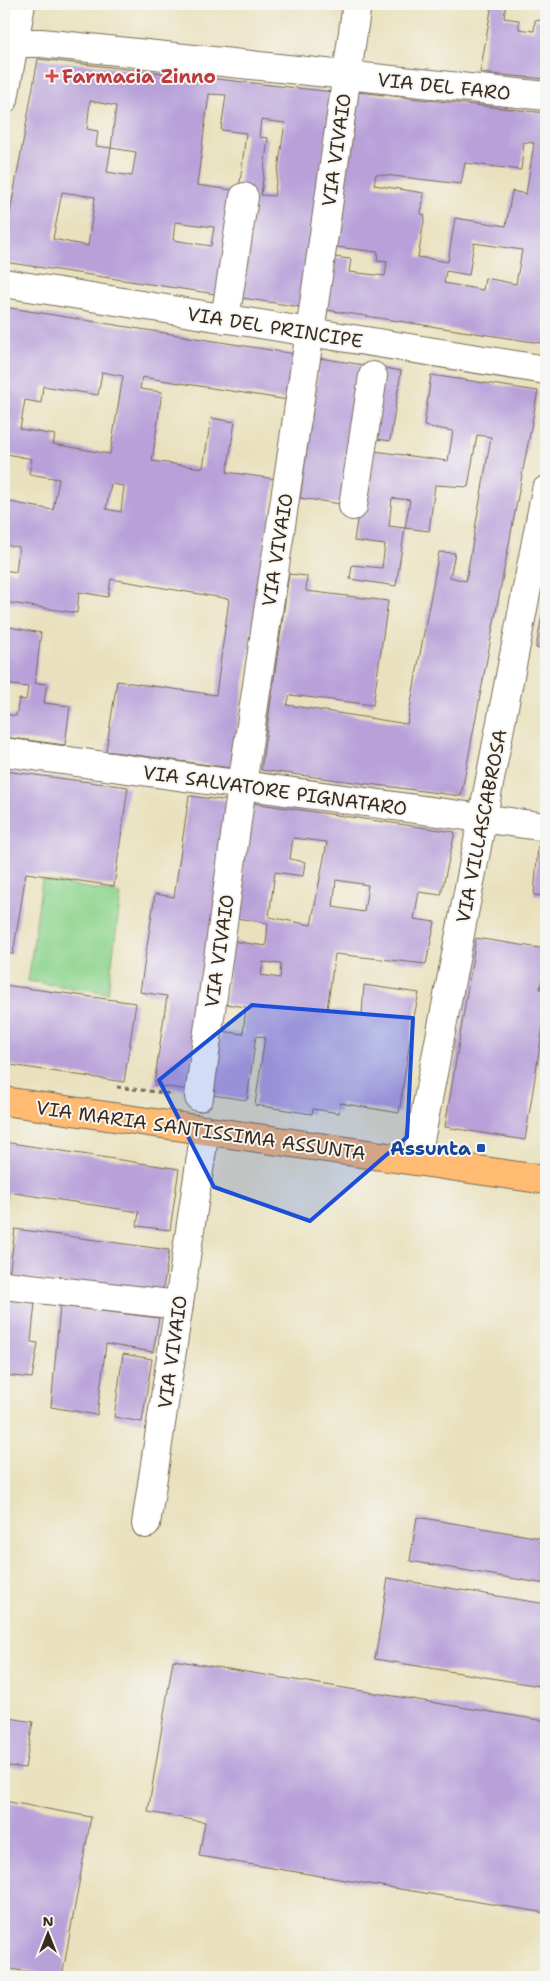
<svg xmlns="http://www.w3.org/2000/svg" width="550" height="1981" font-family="'Shantell Sans',sans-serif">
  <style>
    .green { fill: #8ed48e; stroke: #647f56 }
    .building { fill: #b8a1d9; fill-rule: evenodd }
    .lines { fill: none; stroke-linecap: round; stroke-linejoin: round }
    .minor-casing { stroke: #786a56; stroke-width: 30 }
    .major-casing { stroke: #786a56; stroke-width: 30 }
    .path { stroke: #786a56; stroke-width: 3; stroke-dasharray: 4 4; stroke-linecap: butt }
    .minor { stroke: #fff; stroke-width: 28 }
    .major { stroke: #febb71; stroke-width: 28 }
    .marked { fill: #1d4ed8; fill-opacity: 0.2; stroke: #1d4ed8; stroke-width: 4; stroke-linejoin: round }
    .health-dot { fill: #e0444e; stroke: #f6f6f2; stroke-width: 2 }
    .transit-dot { fill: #1a4fb4; stroke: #f6f6f2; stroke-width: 2 }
    .labels { text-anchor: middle; stroke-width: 4; stroke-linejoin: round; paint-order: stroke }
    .health-label { font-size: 19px; font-weight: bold; fill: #be3a42; stroke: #f6f6f2; text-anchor: start }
    .street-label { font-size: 19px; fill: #3b2a1e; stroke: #f6f6f2 }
    .transit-label { font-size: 19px; font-weight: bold; fill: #164399; stroke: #f6f6f2; text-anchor: end }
  </style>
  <rect width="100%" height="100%" fill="#f6f6f2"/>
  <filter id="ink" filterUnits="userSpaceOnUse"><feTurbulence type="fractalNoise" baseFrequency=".02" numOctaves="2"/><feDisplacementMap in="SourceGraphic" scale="10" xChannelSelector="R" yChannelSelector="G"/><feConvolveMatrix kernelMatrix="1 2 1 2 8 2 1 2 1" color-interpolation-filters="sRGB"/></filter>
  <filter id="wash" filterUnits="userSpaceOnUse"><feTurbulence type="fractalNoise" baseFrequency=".0096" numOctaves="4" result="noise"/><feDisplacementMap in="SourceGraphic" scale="20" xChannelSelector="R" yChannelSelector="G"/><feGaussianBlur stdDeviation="1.12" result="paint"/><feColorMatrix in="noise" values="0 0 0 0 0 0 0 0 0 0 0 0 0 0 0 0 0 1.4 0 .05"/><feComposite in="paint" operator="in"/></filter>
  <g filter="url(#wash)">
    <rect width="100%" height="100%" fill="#e9e1bd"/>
    <path class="green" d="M42,880L121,894L108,993L28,981Z"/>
    <g id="blocks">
      <path class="building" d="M492,4H506L504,18L519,20V29L534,31L535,20L546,21V79L480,73Z
        M38,59L333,92L301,307L4,262V246ZM209,94L226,95L221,130L246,133L239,191L197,185ZM90,101L116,106L111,148L136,152L132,176L107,172L111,148L96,146L98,131L87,129ZM261,120L285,123L274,196L261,195L268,138L259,137ZM62,192L95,197L88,246L53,239ZM175,222L214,227L211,246L173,240Z
        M357,92L546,113V344L327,310L334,257L351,259L349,272L385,276L387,262L377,261L378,252L336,247ZM524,142L534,143L526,194L512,191L506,226L455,218L448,262L418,257L425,215L421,214L424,193L374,185L376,174L461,184L465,163L521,170ZM474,243L522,250L516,284L485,278L483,290L444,283L446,271L469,275Z
        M4,307L295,354L288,400L142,377L140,389L162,392L152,461L203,468L211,418L235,422L227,472L275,479L231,768L106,751L117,681L216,695L229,599L111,579L108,597L79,592L77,613L4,602V570L16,572L19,547L4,545V501L53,510L59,479L29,474L32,459L7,454L4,468ZM102,372L123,376L110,454L53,444L55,435L20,429L25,400L41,403L43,386L98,395ZM111,484L124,486L121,512L106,509Z
        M320,358L370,366L348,505L300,498Z
        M380,367L401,371L390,441L370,438Z
        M431,375L538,391L461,796L261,770L289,574L307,576L306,591L388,601L373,705L290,695L287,705L407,724L439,552L455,553L450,577L466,581L491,437L477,435L468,487L435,485L429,531L405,528L410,500L392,498L389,526L405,528L396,586L350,579L352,565L382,568L385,545L354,541L367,450L448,461L453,431L424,426Z
        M545,599H546V650L536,648Z
        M4,626L41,633L35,683L47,684L44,703L70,706L65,745L4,737V714L16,716L19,699L26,700L28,687L4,684Z
        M4,771L128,787L114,886L26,873L13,954H4Z
        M189,796L231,801L188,1090L154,1085L167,996L140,992L155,894L174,897Z
        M252,803L455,832L441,895L419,892L414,919L435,922L426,964L335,954L327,1009L362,1014L364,985L419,993L413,1021L399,1113L340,1103L339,1113L313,1109L312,1114L255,1105L265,1037L256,1036L247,1100L212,1095L221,1031L243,1034L246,1007L225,1004L233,941L266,946L268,923L236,918ZM293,838L327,842L311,925L269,917L275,872L303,876L305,862L290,859ZM336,880L368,885L364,912L333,907ZM263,962L281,964L280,978L261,975Z
        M538,846L546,847V896L534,895Z
        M476,938L546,949L540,989L546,990V1008L525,1140L445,1127Z
        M4,985L136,1003L124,1082L4,1064Z
        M4,1142L179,1169L170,1230L137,1226L139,1212L8,1192L4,1208Z
        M15,1229L169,1250L162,1296L9,1276Z
        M4,1299L35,1303L31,1342L38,1343L32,1378L4,1375Z
        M60,1306L159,1318L153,1352L106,1344L97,1415L51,1407Z
        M123,1354L152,1359L142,1422L114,1417Z
        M417,1517L546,1539V1584L410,1561Z
        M388,1578L546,1604V1687L375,1659Z
        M173,1660L546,1721V1913L199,1856L205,1822L148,1812Z
        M4,1717L33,1722L25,1768L8,1766L5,1783Z
        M4,1801L91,1817L62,1977L4,1968Z"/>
    </g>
  </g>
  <g filter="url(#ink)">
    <use href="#blocks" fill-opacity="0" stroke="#786a56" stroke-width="1"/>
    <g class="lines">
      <defs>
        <path id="minor" d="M4,43H41L546,96
          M4,99L21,4
          M4,283L546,370
          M225,319L244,197
          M353,506L373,376
          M4,752L546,827
          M199,1097L242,785L310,332L357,4
          M416,1161L546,490
          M4,1285L179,1305
          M146,1524L205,1130"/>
        <path id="major" d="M4,1101L546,1180"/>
      </defs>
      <use href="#minor" class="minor-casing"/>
      <use href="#major" class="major-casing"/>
      <path class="path" d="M117,1087L173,1094"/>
      <use href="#minor" class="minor"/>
      <use href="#major" class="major"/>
    </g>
  </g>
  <path class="marked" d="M252,1005L413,1018L407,1137L310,1221L214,1187L159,1080Z"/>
  <path class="health-dot" d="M49.5 68.5h5v5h5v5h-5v5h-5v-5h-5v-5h5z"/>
  <rect class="transit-dot" x="476" y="1143" width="10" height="10" rx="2.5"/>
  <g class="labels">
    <g class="health-label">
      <text x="62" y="83">Farmacia Zinno</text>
    </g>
    <g class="street-label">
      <text transform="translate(444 86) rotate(6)" y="7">VIA DEL FARO</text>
      <text transform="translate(336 150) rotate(-82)" y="7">VIA VIVAIO</text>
      <text transform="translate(275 327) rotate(9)" y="7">VIA DEL PRINCIPE</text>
      <text transform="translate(277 550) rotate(-81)" y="7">VIA VIVAIO</text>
      <text transform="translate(275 790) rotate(8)" y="7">VIA SALVATORE PIGNATARO</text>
      <text transform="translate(481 826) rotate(-79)" y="7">VIA VILLASCABROSA</text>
      <text transform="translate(219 951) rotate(-82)" y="7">VIA VIVAIO</text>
      <text transform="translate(201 1130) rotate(8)" y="7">VIA MARIA SANTISSIMA ASSUNTA</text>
      <text transform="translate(172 1352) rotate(-82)" y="7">VIA VIVAIO</text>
    </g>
    <g class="transit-label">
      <text x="471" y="1155">Assunta</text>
    </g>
  </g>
  <rect width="550" height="1981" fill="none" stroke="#f6f6f2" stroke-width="20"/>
  <g transform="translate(48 1934)" stroke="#f6f6f2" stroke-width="4" paint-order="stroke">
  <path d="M0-4L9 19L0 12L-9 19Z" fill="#3b2a1e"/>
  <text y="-8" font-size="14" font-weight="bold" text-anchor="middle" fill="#3b2a1e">N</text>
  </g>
</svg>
